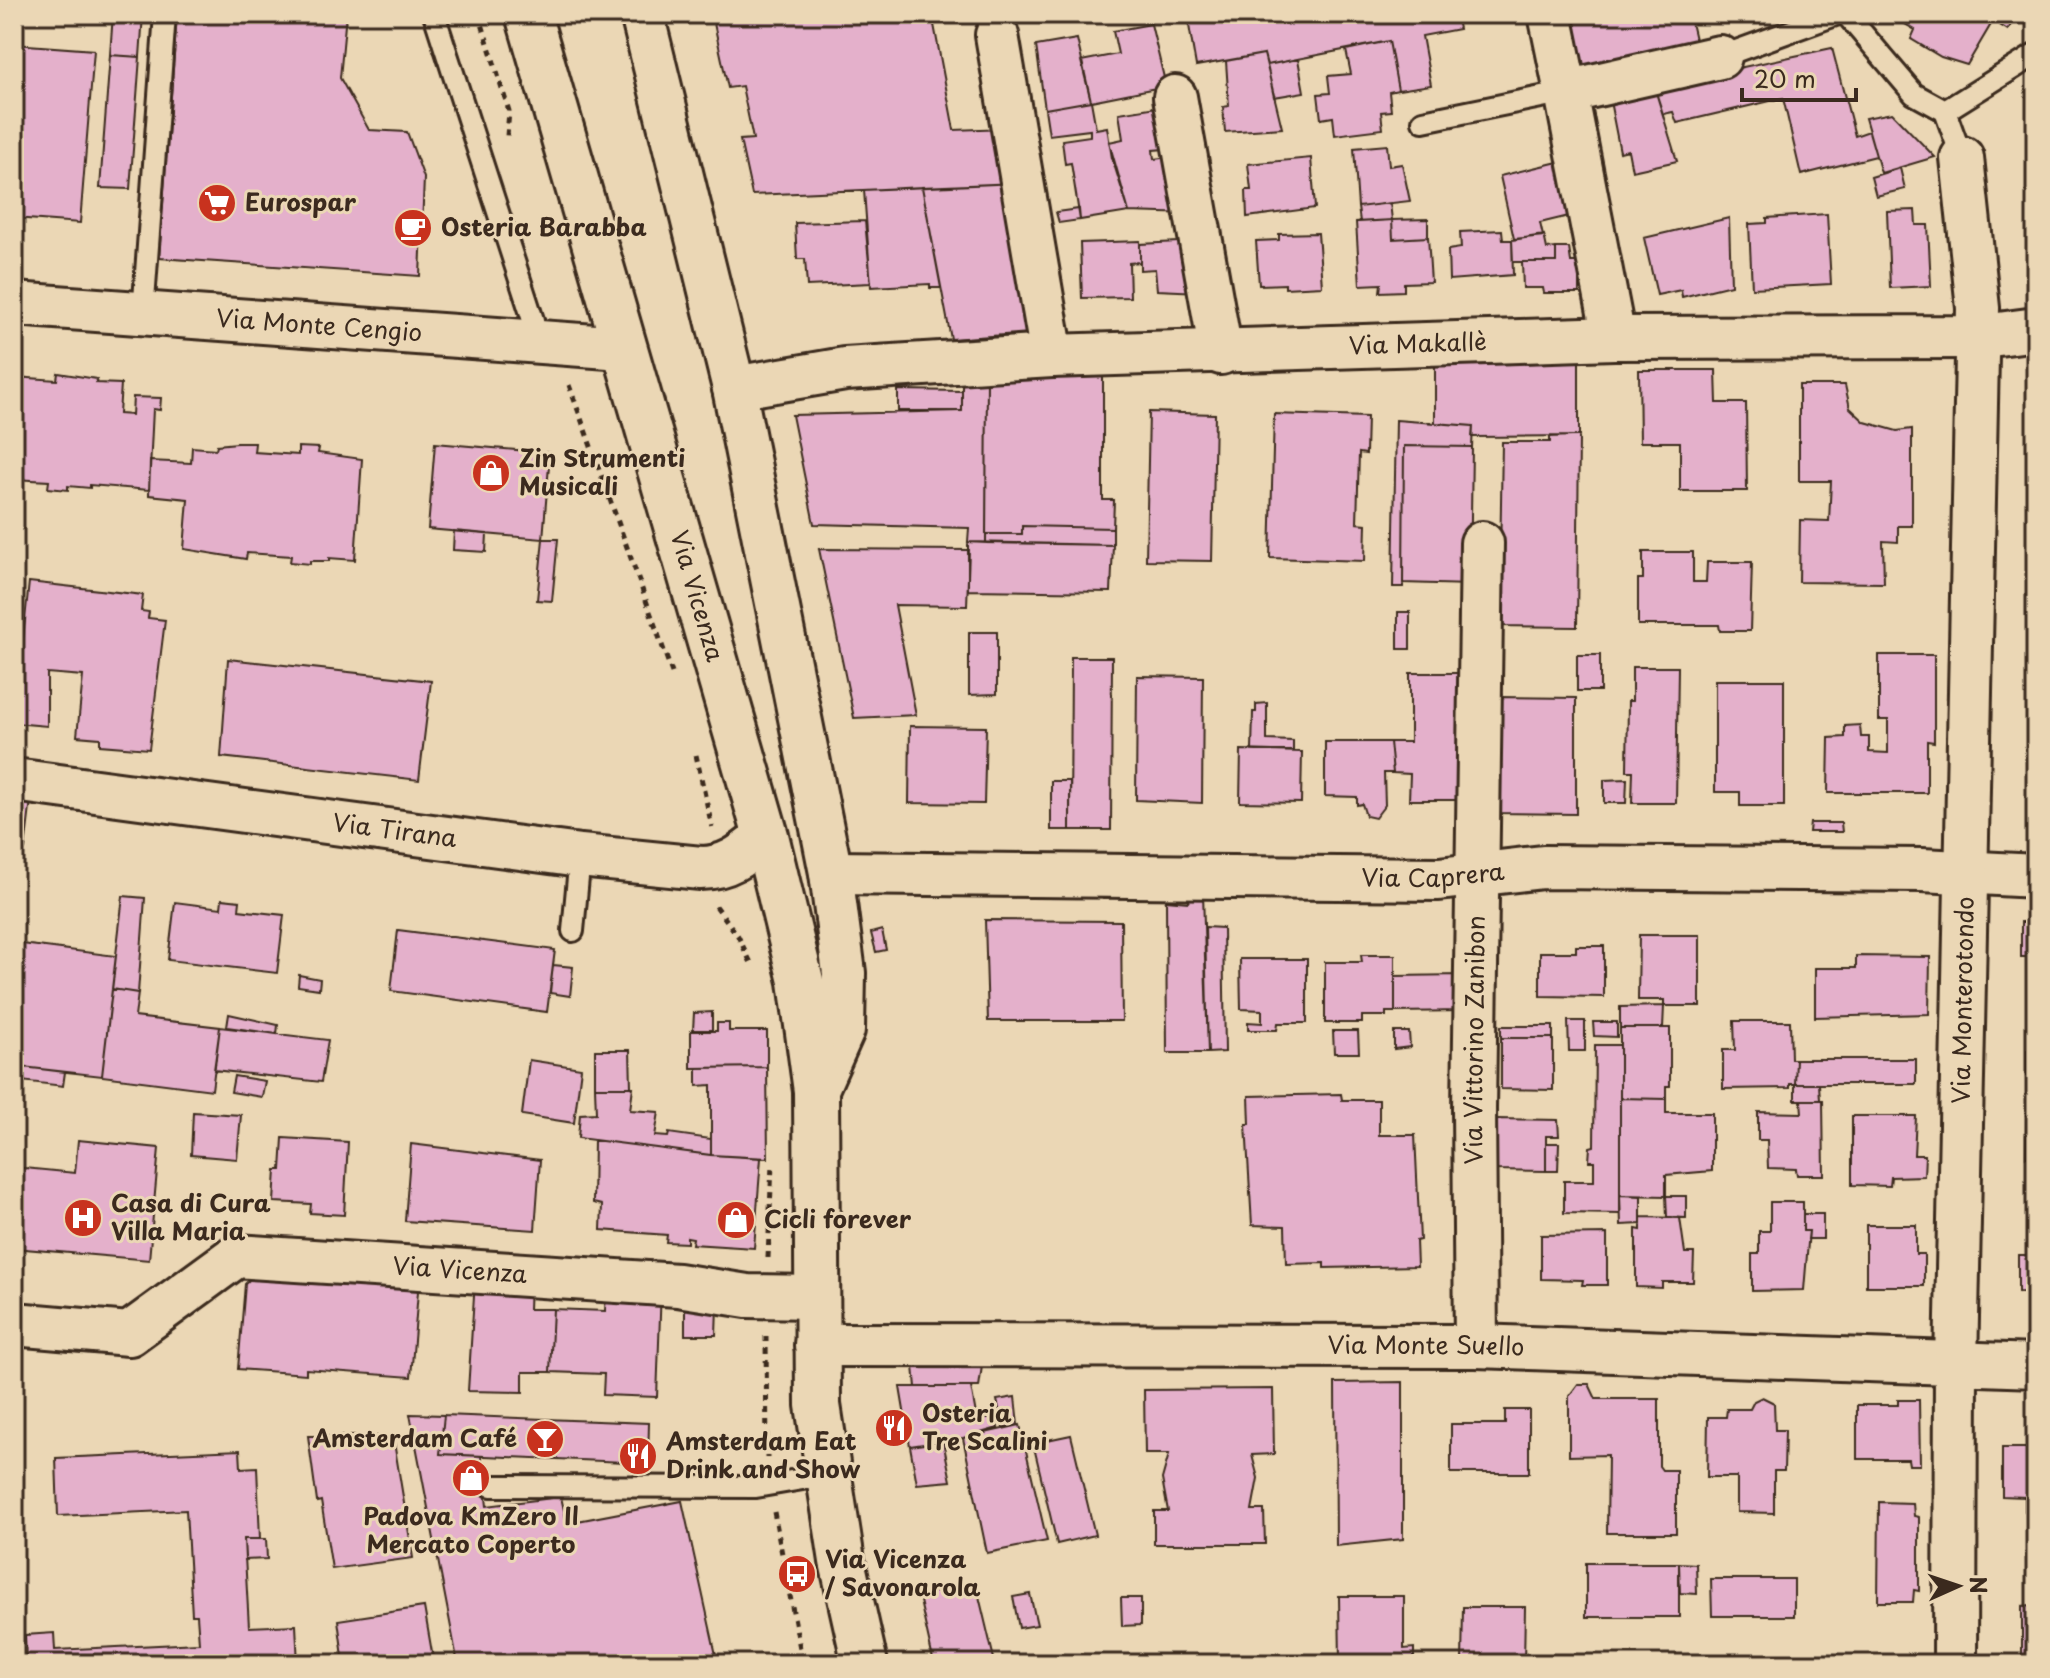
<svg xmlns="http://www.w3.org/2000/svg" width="2050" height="1678" font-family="'Playpen Sans',sans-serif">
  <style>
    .building { fill: #e4b0cb; stroke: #3b2a1e; stroke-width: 2 }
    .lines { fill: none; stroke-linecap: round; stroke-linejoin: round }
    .lane-casing { stroke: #3b2a1e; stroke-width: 26 }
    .street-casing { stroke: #3b2a1e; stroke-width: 48 }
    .secondary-casing { stroke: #3b2a1e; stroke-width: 50 }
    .path { stroke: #3b2a1e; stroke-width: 5; stroke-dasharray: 6 6; stroke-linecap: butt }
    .lane { stroke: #ebd7b5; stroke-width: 20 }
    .street { stroke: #ebd7b5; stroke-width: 42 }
    .secondary { stroke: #ebd7b5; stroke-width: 44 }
    .labels { text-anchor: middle; stroke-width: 6; stroke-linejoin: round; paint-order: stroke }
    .poi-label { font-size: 24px; font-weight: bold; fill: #3b2a1e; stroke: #ebd7b5; text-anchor: start }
    .street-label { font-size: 24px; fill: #3b2a1e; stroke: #ebd7b5 }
  </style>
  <rect width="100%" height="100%" fill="#ebd7b5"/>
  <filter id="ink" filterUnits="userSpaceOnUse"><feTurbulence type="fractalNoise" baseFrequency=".0125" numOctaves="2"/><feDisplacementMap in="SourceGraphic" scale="16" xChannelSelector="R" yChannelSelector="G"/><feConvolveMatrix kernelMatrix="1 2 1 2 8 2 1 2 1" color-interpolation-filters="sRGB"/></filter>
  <g filter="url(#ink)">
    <path class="building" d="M113,14H143L140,57L110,55Z
      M177,14H346L340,78L369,130L407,132L424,178L420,276L159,258Z
      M712,14H932L954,130L1006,128L1016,183L752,195L740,140L753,139L742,86L728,88Z
      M1187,14H1456L1459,29L1422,36L1431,85L1398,90L1389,41L1267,65L1264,54L1196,66Z
      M1568,14H1689L1697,48L1583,76Z
      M1888,14H2036V19L2033,23L2017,14L2008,30L1993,21L1967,65L1941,57L1911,39L1915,30Z
      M1151,24L1166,86L1091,101L1081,61L1118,54L1113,31Z
      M1077,39L1091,101L1045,109L1036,46Z
      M1389,41L1398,90L1389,92L1391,111L1381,112L1383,129L1335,135L1333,117L1321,119L1318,94L1330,93L1328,76L1351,74L1346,50Z
      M14,44L94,50L80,223L14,218Z
      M1832,48L1855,136L1869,131L1876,156L1801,175L1783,98L1677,123L1673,112L1663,114L1654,86Z
      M1264,54L1282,128L1225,132L1223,107L1229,106L1226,61Z
      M110,55L140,57L130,189L100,188Z
      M1298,59L1304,92L1274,97L1267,65Z
      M1654,86L1677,161L1632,171L1628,150L1620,152L1609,96Z
      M1091,101L1096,129L1107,127L1112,158L1129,212L1080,220L1071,163L1065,164L1062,140L1090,136V130L1049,135L1045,109Z
      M1169,105L1176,148L1153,150L1154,159L1182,155L1192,214L1129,212L1109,142L1123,139L1119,113Z
      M1892,113L1930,152L1935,157L1881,173L1865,118Z
      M1387,145L1389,166L1402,164L1410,201L1358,207L1354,148Z
      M1311,158L1315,208L1247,217L1246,190H1251L1248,164Z
      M1558,162L1569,216L1540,223L1543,236L1514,239L1500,176Z
      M1900,168L1905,189L1876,196L1871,177Z
      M1016,183L1043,332L951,339L922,187Z
      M922,187L941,288H930V284L871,287L864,190Z
      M1390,203L1392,220L1360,222L1358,207Z
      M1079,209L1080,220L1059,223L1056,212Z
      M1915,210L1916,225H1928L1931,286L1890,288L1887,211Z
      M1827,214L1831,284L1752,288L1749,224L1767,223V218Z
      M1729,218L1731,285L1682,297L1681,290L1657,295L1644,238Z
      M1428,219V237L1393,239L1392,220Z
      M1392,220L1393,239L1428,237L1431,282L1404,283V291L1380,292L1381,284L1360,285L1356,222Z
      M865,221L871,283L807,286L805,259H797L795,223Z
      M1502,230L1503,240H1512L1513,275L1449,280L1448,250L1461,248L1460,232Z
      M1318,233L1322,286L1285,288V284L1259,285L1256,241L1279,240V234Z
      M1544,235L1547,249L1556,248V262H1513L1512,240Z
      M1140,241V262L1129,263L1130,297L1082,298L1080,243Z
      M1198,241L1200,292L1157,290L1155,269L1140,270V244Z
      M1556,248H1569L1571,262H1579V293H1544L1543,288H1523L1522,262H1556Z
      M1435,353L1579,355V436L1472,437L1473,426L1435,423Z
      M1103,369V500H1114L1113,528L1022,526V534H986L987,377Z
      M14,370L15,377L57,380L58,373L97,379L96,383L121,384L119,414L132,415L133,397L161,398L160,410L153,409L149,490L90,485V488L68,486V490L48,488L49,481L14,479Z
      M1639,370H1716L1717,403H1746L1747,491H1680V442H1640Z
      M987,377L986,543L968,542L969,528L814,524L792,415L962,411V379Z
      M1799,385H1845L1850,408L1865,422L1897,431L1912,429V526H1898V542L1883,541L1884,583L1799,582L1800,520L1829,521L1831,481H1799Z
      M898,390L962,391V411H898Z
      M1149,412L1215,414L1212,561L1146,560Z
      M1274,414L1367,417L1366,454L1359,453L1357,523L1366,524L1365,561L1270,558Z
      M1396,420L1473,426L1472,447L1404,446L1403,587H1393Z
      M1579,436L1577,627L1499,626L1502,442H1550V437Z
      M237,443H255L254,452L298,455V447L319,448L318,453L362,459L355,560L329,558V561H310V564L290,562L291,556L247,553L246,559L184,549L188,499L149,495L150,461L191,463L192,447L216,449L217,445Z
      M435,443L550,453L543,539L428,529Z
      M1404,446L1472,447L1470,585L1403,583Z
      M1022,526L1113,528V545L986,543V534H1022Z
      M454,531L487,534L486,552L453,550Z
      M543,539H558L552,601L537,600Z
      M968,542L1113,545L1111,592L968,590Z
      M819,549L969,550L967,606L895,605L916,715L854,718Z
      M1643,552H1693V582H1706L1707,562H1752L1750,631H1720L1719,625H1638V579H1643Z
      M2030,581H2036V671H2032Z
      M29,582L143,595L141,611L149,612L148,618L165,620L149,749L100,745V738L77,736L83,676L47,673V726L14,723Z
      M1398,612H1410V649H1398Z
      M969,632H997V694L969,695Z
      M1577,655H1600V691H1577Z
      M1879,655H1934V742L1927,741V793H1828L1829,738L1845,737V726L1860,725L1861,737H1869V752L1888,753V720H1879Z
      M1071,657H1112L1111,830H1070Z
      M228,659L431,681L419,780L221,757Z
      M1632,667H1678L1676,803H1632L1633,771H1627L1628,701H1632Z
      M1410,673H1470V800H1409L1410,774L1393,773L1390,742H1410Z
      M1137,676L1203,677L1202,803L1136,800Z
      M1715,680H1784V806H1740V792H1715Z
      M1499,697L1576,698V814L1497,813Z
      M1267,703V740L1293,741V751H1252L1253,712H1256V704Z
      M910,726L986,727L984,804L909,803Z
      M1325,742H1390L1393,773H1384L1385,805L1375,818L1366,816L1362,804L1357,805V797L1325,796Z
      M1241,750L1302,752L1301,803L1240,802Z
      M1627,779L1626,803H1604V780Z
      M1051,781H1070V830H1051Z
      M14,790L32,791L25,849L14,848Z
      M1810,823H1841L1842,832H1809Z
      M1203,893L1208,1053H1167L1166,900L1188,902L1192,896Z
      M1203,893L1208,1053H1167L1166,900L1188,902L1192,896Z
      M1203,893L1208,1053H1167L1166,900L1188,902L1192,896Z
      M123,896L145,898L138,993L112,989Z
      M222,899L240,901L239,910L284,915L277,973L168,960L175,902L221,908Z
      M985,920L1121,921L1122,1021H988Z
      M985,920L1121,921L1122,1021H988Z
      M985,920L1121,921L1122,1021H988Z
      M2021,922H2036V968H2030V957H2021Z
      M1205,927L1223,928L1225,1052L1208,1053Z
      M1205,927L1223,928L1225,1052L1208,1053Z
      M1205,927L1223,928L1225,1052L1208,1053Z
      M398,930L555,950L547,1012L391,991Z
      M882,930L886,950L876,952L871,933Z
      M1639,935H1700V1006H1664V1000H1638Z
      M14,943L116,956L102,1076L14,1066Z
      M1576,946H1604V997L1540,996V952H1576Z
      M1361,955H1395V1012H1386V1016H1362V1023H1325V962H1362Z
      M1856,956L1930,957L1929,1014L1815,1017V968H1856Z
      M1240,959H1307V1023H1278L1277,1030H1248V1022L1262,1023V1010L1241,1009Z
      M553,965L573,967L570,996L550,993Z
      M299,975L320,979L319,989L298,986Z
      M1463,975V1011L1395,1012V976Z
      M112,989L138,993L135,1017L220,1027L212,1090L102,1076Z
      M2028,989H2036V1031H2028Z
      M1664,1006L1663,1028H1620V1007Z
      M712,1012V1030H693L694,1013Z
      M229,1014L278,1025L277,1034L227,1027Z
      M1568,1021H1585V1051H1569Z
      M1734,1021H1790L1791,1059H1796L1795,1084H1790V1088L1723,1089V1050H1735Z
      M1593,1022H1617V1037L1594,1036Z
      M717,1023H729V1031H767V1067L691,1068V1031H717Z
      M1501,1026H1553V1038H1501Z
      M220,1027L328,1040L321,1082L214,1070Z
      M1620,1028H1670V1086H1666V1099L1620,1098Z
      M1333,1031H1358L1359,1053H1334Z
      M1394,1032H1409L1410,1047L1394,1049Z
      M1501,1038H1553V1090L1501,1089Z
      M1595,1045H1620V1214L1564,1213V1181H1594V1161H1589L1590,1147L1594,1146Z
      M595,1050H630L631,1087H595Z
      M2027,1050H2036V1094H2027Z
      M1796,1059H1916V1084H1795Z
      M529,1060L581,1068L574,1123L522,1115Z
      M23,1067L65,1072L63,1086L21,1081Z
      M767,1067L768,1158L711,1155V1085L697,1086V1068Z
      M234,1076L265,1081L262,1097L231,1092Z
      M1795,1084H1819L1820,1100H1795Z
      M595,1087H633L630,1110L659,1112L655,1136L668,1137L669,1133L711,1139V1155L578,1138L580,1114L596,1113Z
      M1341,1094L1342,1100H1379V1135H1415L1420,1240L1416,1241L1417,1266L1324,1268V1263L1286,1264L1285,1226L1252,1225L1246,1124H1250L1249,1096Z
      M1620,1098L1666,1099V1113H1712V1171L1666,1175V1196L1620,1195Z
      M1801,1100H1823L1824,1175H1797L1796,1169L1768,1168L1767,1140H1758V1112L1802,1113Z
      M193,1112L241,1115L237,1159L191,1155Z
      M2027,1113H2036V1157H2026Z
      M1852,1116H1916L1914,1155H1925L1924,1176L1891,1177L1890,1186L1852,1185Z
      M1496,1119L1558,1120L1559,1136H1546V1171L1496,1170Z
      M283,1138L348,1142L344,1215L310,1213L311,1204L274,1202L276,1170H281Z
      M78,1140L159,1148L149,1260L14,1248V1167L75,1173Z
      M594,1140L711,1155L761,1158L754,1248L692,1244L693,1238L687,1237V1243L666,1242L667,1235L601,1230L602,1205L593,1203Z
      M1546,1143H1559L1558,1171H1546Z
      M411,1144L540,1160L535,1230L405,1221Z
      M1620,1195L1641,1196V1224L1621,1225Z
      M1666,1196H1686V1218L1667,1217Z
      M1770,1202H1803V1231H1809L1804,1290L1752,1291V1254H1759V1231H1770Z
      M1803,1214H1823V1239H1808L1809,1231H1803Z
      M1641,1217L1680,1218L1685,1253H1694L1693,1282H1662V1288L1636,1287V1229L1641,1230Z
      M1866,1225H1916V1254H1924V1286H1866Z
      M1607,1234V1285H1582L1583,1280L1541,1279V1235Z
      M2018,1255H2036V1293L2018,1292Z
      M263,1267L419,1279L411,1377L306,1369V1374L238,1369L245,1284Z
      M475,1280L530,1282L529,1309H553L550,1372H523V1392L468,1391Z
      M661,1288L657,1397L603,1395L604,1374L550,1372L553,1309L605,1311L606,1291Z
      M685,1306H717L716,1335H685Z
      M914,1366H982L979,1387H916Z
      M1403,1382V1539L1336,1546L1335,1383Z
      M1578,1384H1589L1596,1399H1659V1466L1662,1470H1676V1533H1607L1608,1455L1569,1456V1396Z
      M900,1387H971L977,1420L996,1418L998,1428L963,1438L910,1446Z
      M1273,1389L1274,1454L1252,1455L1258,1478L1252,1510H1264L1265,1544H1154V1511H1168L1162,1479L1169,1454H1145L1144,1390Z
      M1015,1397L1018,1425L1003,1427L997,1400Z
      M1762,1397L1774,1403L1775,1430H1785L1784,1471H1774V1513L1737,1512V1477H1707L1708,1417H1726L1727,1409H1750L1754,1401Z
      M1898,1400H1919L1920,1465H1909L1908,1459H1857V1405H1898Z
      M1505,1410H1529V1473H1451V1424H1505Z
      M410,1414L444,1415L440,1454L481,1456L487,1506L561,1497L567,1523L682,1501L718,1664H458Z
      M444,1415L649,1423L648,1463L440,1454Z
      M1020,1425L1047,1541L987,1553L963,1438Z
      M2035,1434H2036V1511H2025V1497L2002,1496V1448H2036Z
      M1071,1435L1095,1535L1057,1544L1033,1443Z
      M308,1436H393L413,1558L332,1569L321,1501L317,1502Z
      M943,1441L951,1481L917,1484L910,1446Z
      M240,1450L241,1468L257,1467L260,1539H244L249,1627L296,1625L298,1664H26L25,1635L54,1633L55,1650L199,1643L197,1615H192L186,1510L58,1516L56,1458Z
      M1879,1502L1913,1503L1914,1516L1919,1517V1591L1914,1590L1913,1602H1878Z
      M244,1539H266L267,1559L245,1560Z
      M1586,1563H1679V1617H1586Z
      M1679,1563L1696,1564L1697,1594L1680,1593Z
      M1711,1579H1794V1616H1712Z
      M2031,1582H2036V1662H2022V1606L2032,1605Z
      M918,1592H978L995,1663L934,1664Z
      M1030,1594L1037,1625L1019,1628L1013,1597Z
      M1339,1596H1404V1649L1414,1648V1662L1340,1663Z
      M1121,1598H1141V1625L1122,1626Z
      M424,1607L434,1664H344L338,1620Z
      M1463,1607H1525L1524,1664H1462Z
      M1792,1661V1664L1706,1662Z"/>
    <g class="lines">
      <defs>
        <path id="lane" d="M434,14L533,320L532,343
          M1846,14L1914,94L1945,111L2036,54
          M1720,57L1838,14
          M1945,111L1962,158
          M1423,121L1566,92
          M143,314L165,14
          M573,931L580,856
          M491,1486L756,1487L826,1475"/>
        <g id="street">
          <path d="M642,14L734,388L831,873L844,973L843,1030L816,1091"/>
          <path d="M1550,14L1566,92"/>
          <path d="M997,35L1052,356"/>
          <path d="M1175,97L1221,353"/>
          <path id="s1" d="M14,304L623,348"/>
          <path d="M1614,338L1566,92L1720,57"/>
          <path id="s2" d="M734,388L845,369L1052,356L1614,338L1976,337L2036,329"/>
          <path id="s3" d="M14,780L580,856L701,868C729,868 745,853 766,836"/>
          <path id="s4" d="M831,873L1439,879L1543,867L1922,870L2036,876"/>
          <path id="s5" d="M14,1324L129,1334L236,1256L678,1285L747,1296L816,1297"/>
          <path id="s6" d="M816,1345L1476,1346L2036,1366"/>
          <path id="s7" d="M1476,1346L1474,1109L1482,543"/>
          <path id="s8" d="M1955,1664L1956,1365L1978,308L1962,158"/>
        </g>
        <g id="secondary">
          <path id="s9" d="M528,14L766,836L801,981L816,1091L818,1405L842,1561L865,1664"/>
        </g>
      </defs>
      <use href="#lane" class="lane-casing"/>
      <use href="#street" class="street-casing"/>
      <use href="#secondary" class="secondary-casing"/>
      <path class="path" d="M479,14L509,111L507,136
        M569,385L672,673
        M696,755L712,827
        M716,906L738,936L752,965
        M768,1258L772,1164
        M766,1336L767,1458
        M774,1512L803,1664"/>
      <use href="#lane" class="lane"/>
      <use href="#street" class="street"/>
      <use href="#secondary" class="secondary"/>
    </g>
  </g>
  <defs>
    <symbol id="supermarket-disc" viewBox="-11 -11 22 22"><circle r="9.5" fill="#c8321e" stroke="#ebd7b5"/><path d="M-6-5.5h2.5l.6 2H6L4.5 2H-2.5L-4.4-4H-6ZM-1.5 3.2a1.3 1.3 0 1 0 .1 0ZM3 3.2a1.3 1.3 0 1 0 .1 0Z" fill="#fff"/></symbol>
    <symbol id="cafe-disc" viewBox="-11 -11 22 22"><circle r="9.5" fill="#c8321e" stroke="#ebd7b5"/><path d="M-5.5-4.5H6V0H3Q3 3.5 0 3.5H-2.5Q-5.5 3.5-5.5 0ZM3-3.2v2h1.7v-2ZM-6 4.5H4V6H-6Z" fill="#fff"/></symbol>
    <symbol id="shop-disc" viewBox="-11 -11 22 22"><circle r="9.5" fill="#c8321e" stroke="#ebd7b5"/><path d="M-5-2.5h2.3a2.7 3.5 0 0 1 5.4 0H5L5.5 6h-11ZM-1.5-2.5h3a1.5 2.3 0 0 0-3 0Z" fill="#fff"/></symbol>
    <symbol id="hospital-disc" viewBox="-11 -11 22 22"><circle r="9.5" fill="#c8321e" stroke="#ebd7b5"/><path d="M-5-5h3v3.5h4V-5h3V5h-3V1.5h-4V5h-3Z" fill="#fff"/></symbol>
    <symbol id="restaurant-disc" viewBox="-11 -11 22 22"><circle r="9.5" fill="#c8321e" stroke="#ebd7b5"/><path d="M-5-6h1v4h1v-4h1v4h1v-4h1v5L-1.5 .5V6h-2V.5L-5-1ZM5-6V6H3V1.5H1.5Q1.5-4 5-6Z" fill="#fff"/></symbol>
    <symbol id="bar-disc" viewBox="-11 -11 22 22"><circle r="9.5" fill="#c8321e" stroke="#ebd7b5"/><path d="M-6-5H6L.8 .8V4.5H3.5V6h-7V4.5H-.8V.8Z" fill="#fff"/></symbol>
    <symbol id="bus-disc" viewBox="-11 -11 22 22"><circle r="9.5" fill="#c8321e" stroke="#ebd7b5"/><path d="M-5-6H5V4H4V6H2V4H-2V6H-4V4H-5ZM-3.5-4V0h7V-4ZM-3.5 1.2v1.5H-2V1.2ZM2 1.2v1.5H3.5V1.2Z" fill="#fff"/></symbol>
  </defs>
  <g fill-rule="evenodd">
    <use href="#supermarket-disc" x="195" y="181" width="44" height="44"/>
    <use href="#cafe-disc" x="391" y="206" width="44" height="44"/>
    <use href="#shop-disc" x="469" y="451" width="44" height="44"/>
    <use href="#hospital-disc" x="61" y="1196" width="44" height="44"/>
    <use href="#shop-disc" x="714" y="1198" width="44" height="44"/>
    <use href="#restaurant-disc" x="872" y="1406" width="44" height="44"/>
    <use href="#bar-disc" x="523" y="1417" width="44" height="44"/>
    <use href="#restaurant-disc" x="616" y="1434" width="44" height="44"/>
    <use href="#shop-disc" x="449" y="1456" width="44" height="44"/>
    <use href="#bus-disc" x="775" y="1552" width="44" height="44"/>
  </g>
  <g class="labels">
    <g class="poi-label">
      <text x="245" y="211">Eurospar</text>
      <text x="441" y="236">Osteria Barabba</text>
      <text x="519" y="467">Zin Strumenti<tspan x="519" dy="28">Musicali</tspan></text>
      <text x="111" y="1212">Casa di Cura<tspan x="111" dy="28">Villa Maria</tspan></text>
      <text x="764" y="1228">Cicli forever</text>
      <text x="922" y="1422">Osteria<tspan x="922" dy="28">Tre Scalini</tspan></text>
      <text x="517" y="1447" text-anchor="end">Amsterdam Café</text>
      <text x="666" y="1450">Amsterdam Eat<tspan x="666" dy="28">Drink and Show</tspan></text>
      <text x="471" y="1525" text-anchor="middle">Padova KmZero Il<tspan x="471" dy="28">Mercato Coperto</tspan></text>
      <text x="825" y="1568">Via Vicenza<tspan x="825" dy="28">/ Savonarola</tspan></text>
    </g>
    <g class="street-label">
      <text dy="8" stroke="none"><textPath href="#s1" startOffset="306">Via Monte Cengio</textPath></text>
      <text dy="8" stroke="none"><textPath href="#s2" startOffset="686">Via Makallè</textPath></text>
      <text dy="8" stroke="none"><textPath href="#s9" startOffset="606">Via Vicenza</textPath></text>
      <text dy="8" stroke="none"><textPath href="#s3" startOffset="384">Via Tirana</textPath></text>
      <text dy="8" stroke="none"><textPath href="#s4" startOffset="602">Via Caprera</textPath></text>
      <text dy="8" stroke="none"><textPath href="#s8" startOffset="664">Via Monterotondo</textPath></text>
      <text dy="8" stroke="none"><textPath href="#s7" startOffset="306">Via Vittorino Zanibon</textPath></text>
      <text dy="8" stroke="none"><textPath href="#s5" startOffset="472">Via Vicenza</textPath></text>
      <text dy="8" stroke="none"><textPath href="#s6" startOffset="610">Via Monte Suello</textPath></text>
    </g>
  </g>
  <rect width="2050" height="1678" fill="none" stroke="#ebd7b5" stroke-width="48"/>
  <rect x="24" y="24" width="2002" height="1630" fill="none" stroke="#3b2a1e" stroke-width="3" filter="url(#ink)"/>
  <g transform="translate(1958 1586) rotate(87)" stroke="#ebd7b5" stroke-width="6" paint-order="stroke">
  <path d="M0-6L14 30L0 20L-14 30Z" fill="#3b2a1e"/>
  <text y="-12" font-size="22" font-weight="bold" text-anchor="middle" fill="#3b2a1e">N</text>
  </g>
  <path d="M1742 88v12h114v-12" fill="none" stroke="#3b2a1e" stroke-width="4"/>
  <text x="1754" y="88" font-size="24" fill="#3b2a1e" stroke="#ebd7b5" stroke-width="6" paint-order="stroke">20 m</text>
</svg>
